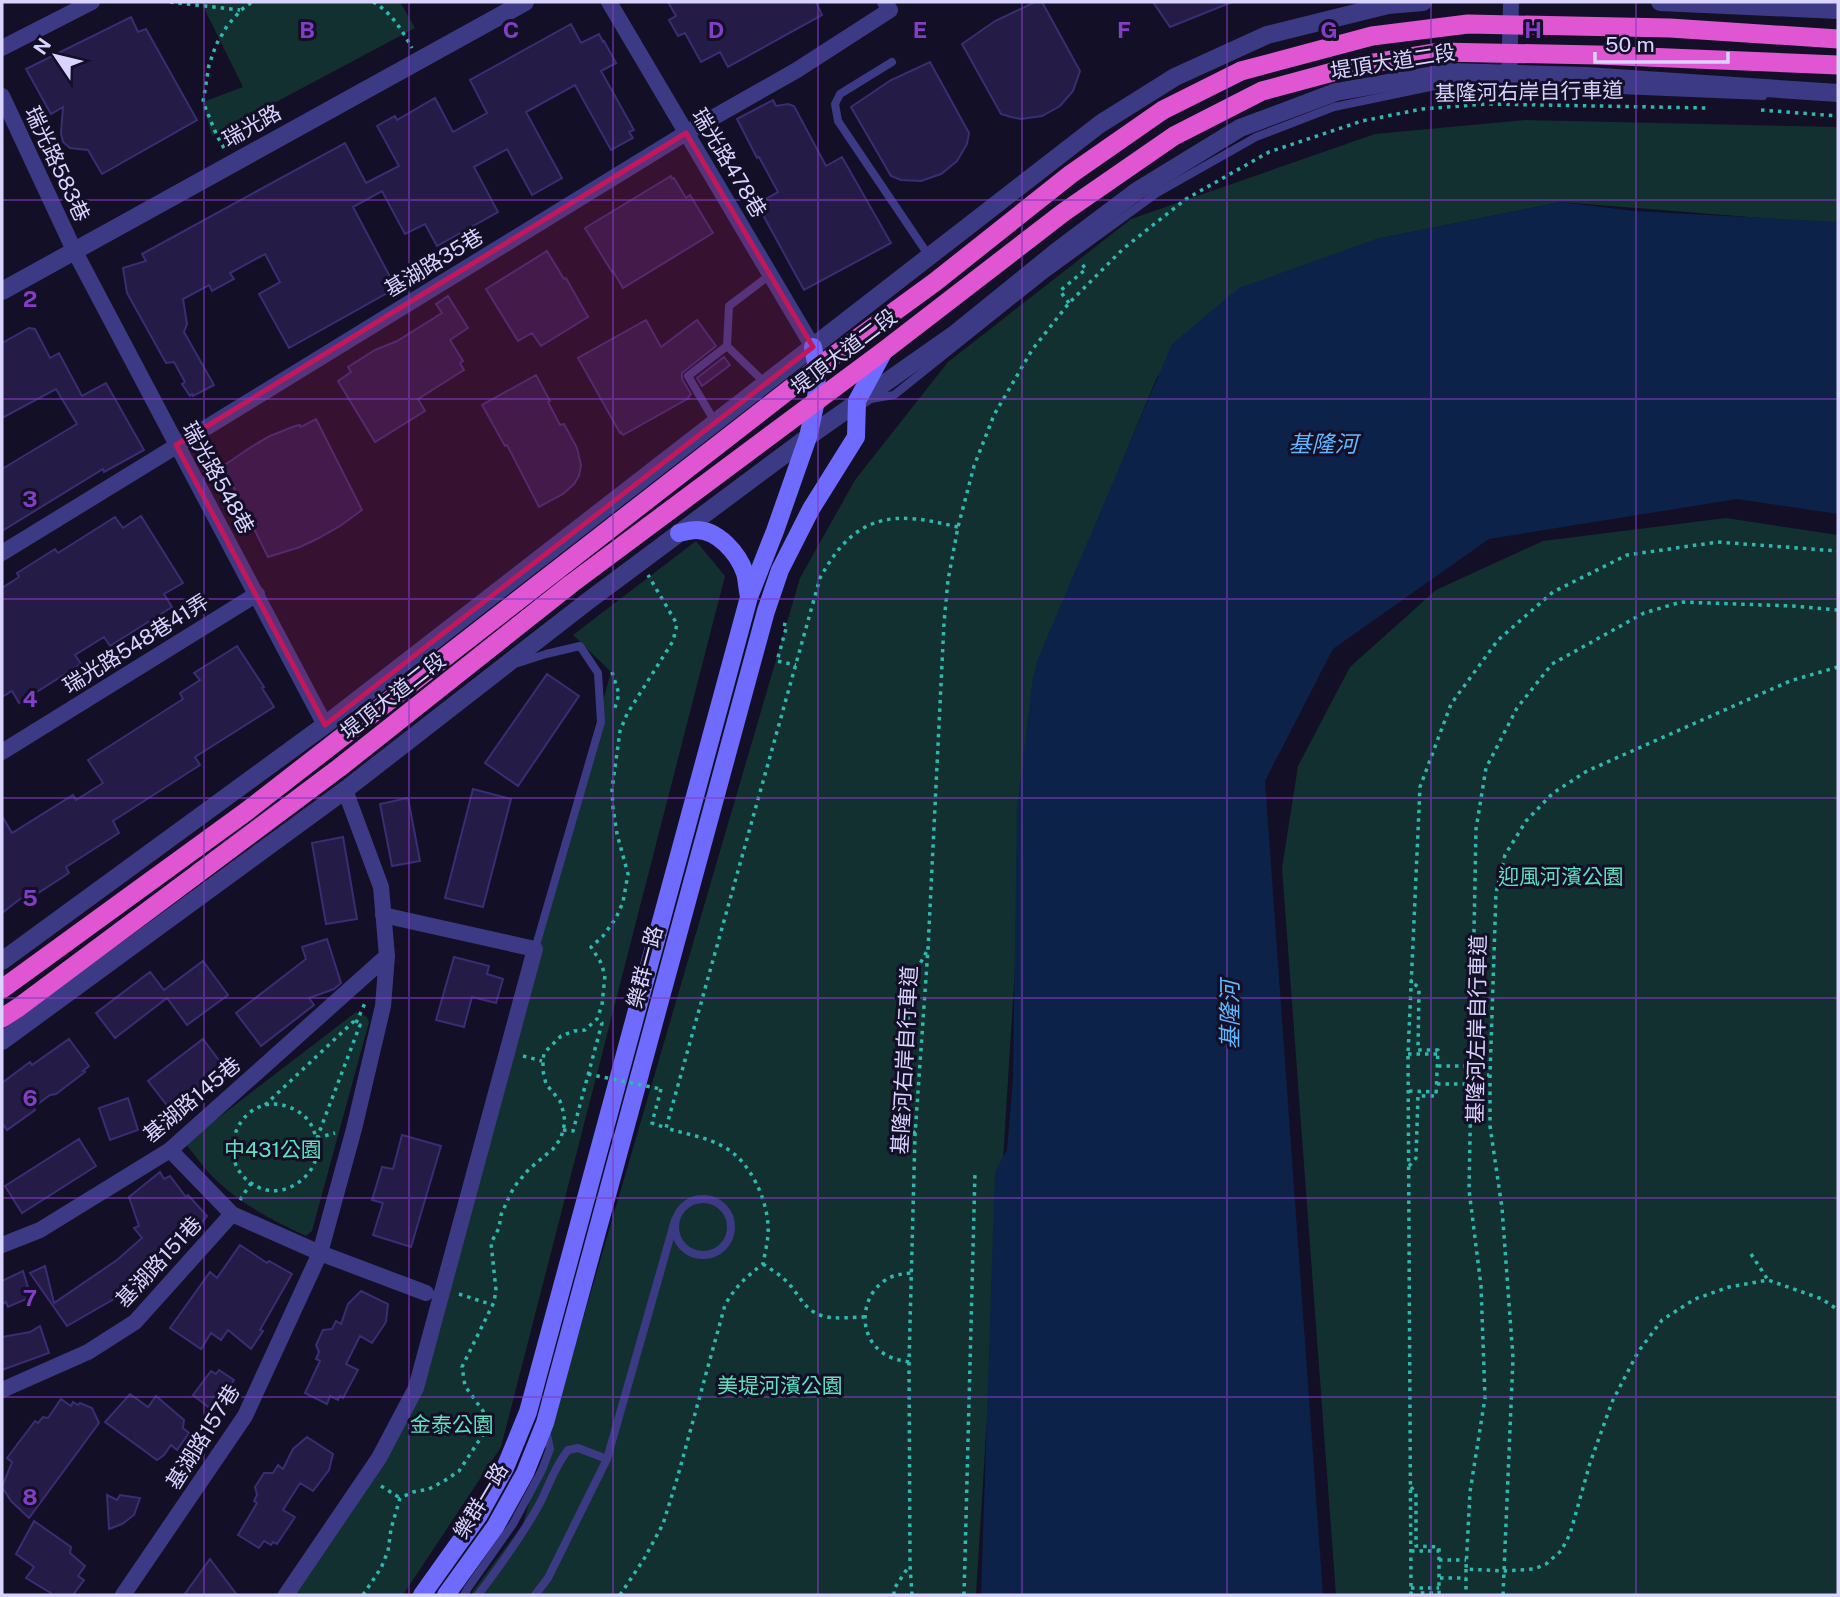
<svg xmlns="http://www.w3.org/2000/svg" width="1840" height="1597" font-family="'Public Sans','Noto Sans TC',sans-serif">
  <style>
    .green { fill: #12302f }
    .water { fill: #0c2248 }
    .building { fill: #241b47; stroke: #3b2d73; stroke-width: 2 }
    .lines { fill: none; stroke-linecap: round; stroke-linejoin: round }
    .path { stroke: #2fb8b0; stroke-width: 3.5; stroke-dasharray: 3.5 5; stroke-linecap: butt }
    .service { stroke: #3d3a85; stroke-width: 8 }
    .minor { stroke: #3d3a85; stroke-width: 16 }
    .tertiary { stroke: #3d3a85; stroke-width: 18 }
    .secondary { stroke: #6f6bff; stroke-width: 18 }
    .trunk { stroke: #e055d1; stroke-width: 19 }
    .path-bridge { stroke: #2fb8b0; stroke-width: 3.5; stroke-dasharray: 3.5 5; stroke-linecap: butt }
    .marked { fill: #c2185b; fill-opacity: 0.2; stroke: #c2185b; stroke-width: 5; stroke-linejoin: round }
    .grid { fill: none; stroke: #843dc5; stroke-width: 2; stroke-opacity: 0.55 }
    .labels { text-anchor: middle; stroke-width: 6; stroke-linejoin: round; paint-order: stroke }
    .street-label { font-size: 21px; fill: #d9d4ff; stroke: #130f26 }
    .park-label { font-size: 21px; fill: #5fe0c0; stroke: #130f26 }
    .water-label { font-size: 23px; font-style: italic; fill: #62b6ff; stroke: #130f26 }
    .grid-label { font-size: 23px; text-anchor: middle; font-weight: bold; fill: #843dc5; stroke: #130f26; stroke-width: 6; stroke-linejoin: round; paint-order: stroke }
  </style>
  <rect width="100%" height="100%" fill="#130f26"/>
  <path class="green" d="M201,2H400L415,28L212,136L203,102L243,87Z
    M1525,120L1838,127V224L1561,202L1376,239L1157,377L1033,678L976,1595H470L523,1524L800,578L855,480L948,362L1131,219L1375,134Z
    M1726,518L1838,535V1595H1336L1282,868L1298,766L1350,667L1436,590L1543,541Z
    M696,541L725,576L501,1447L403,1595H276L401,1413L439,1290L611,672L573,635Z
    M356,1012L367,1017L369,1022L312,1231L306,1236C274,1221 242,1205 216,1180C205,1170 197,1157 187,1146L188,1141Z"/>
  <path class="water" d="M1561,202L1634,211L1838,222V514L1737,499L1489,539L1333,649L1265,781L1323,1595H981L995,1172L1007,1150L1013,1079L1017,808L1033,678L1037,661L1172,344L1239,288L1376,239Z"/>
  <path class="building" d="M668,2H816L822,15L728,67L720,52L701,62L685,33L678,36L669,20L676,16Z
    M1035,2H1042L1080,71L1073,91L1060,106L1042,116L1021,119L1011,117L1001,114L962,44L995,21Z
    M1153,2H1232L1170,27Z
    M131,17L138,32L146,29L197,120L102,174L88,150L70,148L63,142L61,133L63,107L51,114L26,69Z
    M571,24L581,43L599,34L603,42L604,41L616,63L601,71L634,130L629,132L633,138L611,150L575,85L526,112L562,178L532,195L507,149L474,167L498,212L437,246L425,224L405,234L382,191L353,207L396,288L289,348L259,294L280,282L265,254L230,273L234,279L212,291L209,285L183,299L187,324L184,332L214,385L193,396L192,394L190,396L182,384L185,382L174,362L166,363L127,293L123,268L146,261L142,254L345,143L366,183L399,166L377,126L395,116L397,120L435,98L453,132L487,113L470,80Z
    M930,62L969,133L967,144L957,161L941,174L921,181L901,180L891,176L851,107L891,80Z
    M773,100L776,106L788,104L794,106L826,166L842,157L891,243L804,290L757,204L778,192L759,157L757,158L737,119Z
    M671,176L672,179L674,178L686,198L690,195L713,233L623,288L613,271L612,272L585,228Z
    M547,251L564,279L566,278L588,317L541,346L532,333L518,341L486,289Z
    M448,296L468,328L450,340L463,361L460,363L464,370L418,399L425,411L375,442L338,381L351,372L348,367L375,350L397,341L442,313L436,304Z
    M646,320L661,347L697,320L716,346L682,373V379L691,394L688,397L689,398L623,435L621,432L620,433L578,358Z
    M29,328L35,329L50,358L59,353L82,396L106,383L144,450L104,472L103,469L2,531V469L77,424L56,389L2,418V343Z
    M724,357L730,365L702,386L697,378Z
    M536,375L550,401L548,402L560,425L564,424L577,448L581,465L579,476L574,484L563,494L539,507L507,445L505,446L482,405Z
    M316,419L362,510L340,526L317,539L300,547L268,557L223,466L251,447L270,436L295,426L300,425L301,427Z
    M141,516L183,583L164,594L172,607L110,646L104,637L75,655L81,664L19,703L12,691L2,697V588L19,577L17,573L55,549L58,553L115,517L123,528Z
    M237,646L264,687L262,688L274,707L195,757L200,765L113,821L119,833L66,867L69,873L32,897L29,892L2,913V816L12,833L73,795L76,800L103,783L88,760L183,699L180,693L200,680L194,673Z
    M547,674L579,696L518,786L485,763Z
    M473,789L511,799L483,907L445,898Z
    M408,798L420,861L392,866L380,804Z
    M343,837L357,919L326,924L312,843Z
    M327,939L341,983L334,989L309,998L314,1005L261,1046L236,1013L306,959L302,947Z
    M454,957L489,966L487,974L503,979L496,1003L472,997L464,1027L436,1020Z
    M203,961L228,995L187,1025L167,998L115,1038L96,1013L150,972L164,990Z
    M69,1039L89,1066L83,1071L85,1072L56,1094L50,1095L34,1107L35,1110L7,1130L2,1123V1083L30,1062L32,1065Z
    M203,1039L227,1071L173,1113L148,1081Z
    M128,1098L138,1130L110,1140L99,1108Z
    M402,1135L441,1146L411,1247L373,1235L383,1203L372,1200L382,1167L393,1169Z
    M79,1139L96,1166L22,1213L5,1186Z
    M160,1172L164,1179L170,1176L186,1197L188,1195L207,1216L197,1228L159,1263L153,1264L146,1271L145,1270L114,1299L67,1326L30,1273L45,1266L54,1303L117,1260L142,1238L134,1228L139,1226L129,1197Z
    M240,1245L267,1263L269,1261L292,1274L260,1330L263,1331L251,1349L228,1330L221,1340L211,1333L201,1349L170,1328L210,1272L217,1278Z
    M23,1271L31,1297L8,1307L6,1302L2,1304V1281Z
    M361,1291L388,1304L386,1322L372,1343L360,1336L346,1364L358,1370L343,1398L340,1396L338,1400L330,1396L327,1404L305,1393L320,1361L316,1359L319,1352L316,1345L323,1330L332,1329L336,1321L341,1324L348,1304Z
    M40,1326L49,1353L2,1370V1337L30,1332Z
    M219,1370L234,1380L212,1410L193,1395L211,1371L216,1374Z
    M130,1394L148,1407L156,1396L184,1420L183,1428L189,1433L177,1450L171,1445L164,1455L157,1460L105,1422Z
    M61,1399L71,1406L73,1402L78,1405L80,1403L92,1408L99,1423L29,1518L11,1501L2,1487L12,1462L7,1458L35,1421L38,1423L43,1417L48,1418Z
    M307,1437L333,1454L329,1470L313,1491L300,1483L283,1510L295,1517L277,1544L273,1542L271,1545L264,1541L259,1548L238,1535L257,1503L254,1501L257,1495L255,1487L264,1473H273L278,1465L283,1469L293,1449Z
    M107,1495L117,1500L120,1495L140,1498L134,1515L122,1524L109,1529Z
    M34,1521L71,1547L70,1553L85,1566L78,1576L84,1580L73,1595H54L26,1578L34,1567L16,1554Z
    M210,1559L237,1595H184Z"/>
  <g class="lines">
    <path class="path" d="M170,2L240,10
      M373,2C391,12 402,30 412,48
      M1761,110L1838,116
      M224,148L217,136L203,102L209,65L216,45L227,26L241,10L252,2
      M1069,303L1060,291L1086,269L1081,263
      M1838,610L1793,606L1681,602L1644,613L1552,664L1517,708L1486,768L1476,829L1469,1190L1481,1286L1485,1398L1470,1492L1466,1569L1504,1571L1534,1569L1546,1564L1561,1551L1570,1534L1590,1463L1612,1402L1638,1352L1662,1320L1695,1299L1729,1287L1768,1280L1822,1299L1838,1310
      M783,624L787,625L777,661L796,665
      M612,672L619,694L614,711
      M356,1023L365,1003
      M1408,1054H1437
      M523,1056L542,1061
      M1438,1066H1470
      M1470,1075H1489
      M1437,1084H1470
      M661,1089L652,1123L666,1128
      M1409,1091L1437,1092
      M265,1105L353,1022L360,1025L317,1138C317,1143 318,1149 317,1154C313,1179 284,1198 260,1188C207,1165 239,1088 289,1107C297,1110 305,1115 310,1123C313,1127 314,1133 317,1138
      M563,1130L573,1131L602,1023L597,1019
      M915,1134L901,1113L911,980L927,951
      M317,1138L335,1133
      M1409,1166L1416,1158L1418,1096H1436L1438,1050H1418L1419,988L1410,980
      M240,1200L251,1183
      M1751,1254L1768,1280
      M763,1264C772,1270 782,1276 789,1284C799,1295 805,1310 820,1315C833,1320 851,1317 864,1317
      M459,1294L493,1305
      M909,1362C900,1360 891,1359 883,1353C858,1336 860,1298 884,1281C892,1275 901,1274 911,1273
      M381,1486L400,1498
      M1411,1487L1416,1493V1546L1439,1547V1593H1417V1595
      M1411,1551H1439
      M1439,1560H1466
      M1466,1569V1595
      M1440,1578H1466
      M1411,1588H1439
      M363,1595L381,1568L388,1551L391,1529L400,1498L413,1492L429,1489L444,1481L459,1471L482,1436L487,1423L483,1411L465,1386L462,1367L494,1302L496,1290L491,1243L499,1228L501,1215L509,1197L514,1187L529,1169L553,1149L561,1138L565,1122L563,1111L560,1101L546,1084L543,1071V1061L544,1053L561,1036L574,1031L585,1030L597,1019L602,1005L605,975L600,961L591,947L603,936L616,918L623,902L628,874L617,834L613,808L612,789L620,731L627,714L673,641L677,624L648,575
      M620,1595L644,1559L663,1524L677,1479L725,1305C735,1287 747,1276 763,1264C765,1252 769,1238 768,1226C767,1198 749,1160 724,1147C707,1137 685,1134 666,1128L820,578C842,538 867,514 915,519C929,520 944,524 958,527
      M894,1595V1589L909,1566
      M912,1595L910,1565L909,1362L915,1135L928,949L944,623L948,580L958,527L974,466L994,415L1032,350L1069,303L1124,248L1186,199L1269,152L1362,121L1422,109L1487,104L1708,108
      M964,1595L975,1172
      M1411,1595L1408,1054L1420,787L1451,704L1498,640L1553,592L1627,555L1718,542L1838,551
      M1503,1595L1513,1358L1502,1208L1490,1126V1075L1496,893L1505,855L1526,821L1553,793L1587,771L1790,681L1838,667"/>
    <path class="service" d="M892,62L840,94L835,104L838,121L929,256
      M727,346L729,306L770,275
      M871,399L894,395L1043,276L1157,193L1256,137L1334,107L1449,83L1763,96
      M715,422L688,376L727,346L765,383
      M518,663L546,654L580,646L598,673L601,722L535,949
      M675 1227a28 28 0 1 1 56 0a28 28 0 1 1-56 0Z
      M464,1595L468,1588L513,1524L542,1470L550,1449L546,1430
      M478,1595C500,1566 522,1536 540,1503C549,1485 555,1466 568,1450L578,1448L607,1459
      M535,1595L548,1578L607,1459L675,1220"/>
    <path class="minor" d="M609,2L813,347
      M2,48L92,2
      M1509,86L1511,2
      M2,96L74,250L325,725
      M2,553L686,133L797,70L890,10L885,2
      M2,752L257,594
      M170,1150L232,1214L320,1253L426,1293
      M2,1245L40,1230L170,1150L387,956
      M2,1390L88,1352L135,1322L232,1214
      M123,1595L245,1416L320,1253L354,1129L383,1006L387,956L381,887L345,790
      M286,1595L379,1458L416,1388L535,949L383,915"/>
    <path class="tertiary" d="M1660,2L1838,10
      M2,291L525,2
      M2,961L325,725L1100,124L1175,77L1267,35L1388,5L1423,2
      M2,1041L345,790L588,601L808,437L956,333L1056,252L1137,191L1240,128L1336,92L1450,72L1586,76L1838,93"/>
    <path class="secondary" d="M679,533C684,532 691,530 696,530C718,530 738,553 745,573C747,580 747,588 749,596
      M422,1595L479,1515L505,1468L528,1412L749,597L775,531L808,437L816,401L817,368L813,347
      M446,1595L495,1527L525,1473L545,1423L766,611L780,570L811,509L856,437L857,401L884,351"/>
    <path class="trunk" d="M2,989L247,811L817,368L935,282L1071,174L1163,110L1241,71L1372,36L1468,24L1670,28L1838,39
      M2,1018L19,1007L339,768L571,584L885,350L1064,212L1174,136L1262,91L1355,66L1439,52L1597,55L1838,65"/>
    <path class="path-bridge" d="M588,1074L661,1089"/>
  </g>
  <path class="marked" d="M686,133L813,347L325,725L176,445Z"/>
  <path class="grid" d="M204,2V1595M409,2V1595M613,2V1595M818,2V1595M1022,2V1595M1227,2V1595M1431,2V1595M1636,2V1595M2,200H1838M2,399H1838M2,599H1838M2,798H1838M2,998H1838M2,1198H1838M2,1397H1838"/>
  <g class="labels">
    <g class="street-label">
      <text transform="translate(1393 62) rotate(-9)" y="7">堤頂大道二段</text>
      <text transform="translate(1529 92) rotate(-1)" y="7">基隆河右岸自行車道</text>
      <text transform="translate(252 126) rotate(-29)" y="7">瑞光路</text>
      <text transform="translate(729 163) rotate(59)" y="7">瑞光路478巷</text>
      <text transform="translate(57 164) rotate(65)" y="7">瑞光路583巷</text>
      <text transform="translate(434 263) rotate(-31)" y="7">基湖路35巷</text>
      <text transform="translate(844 352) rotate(-37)" y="7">堤頂大道二段</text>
      <text transform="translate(218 478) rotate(61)" y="7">瑞光路548巷</text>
      <text transform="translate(136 644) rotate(-32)" y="7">瑞光路548巷41弄</text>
      <text transform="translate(393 696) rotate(-38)" y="7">堤頂大道二段</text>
      <text transform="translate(645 967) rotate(-75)" y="7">樂群一路</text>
      <text transform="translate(1477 1029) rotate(-89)" y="7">基隆河左岸自行車道</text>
      <text transform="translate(905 1060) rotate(-87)" y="7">基隆河右岸自行車道</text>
      <text transform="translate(192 1100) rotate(-40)" y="7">基湖路145巷</text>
      <text transform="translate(159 1262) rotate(-47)" y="7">基湖路151巷</text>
      <text transform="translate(203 1437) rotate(-58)" y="7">基湖路157巷</text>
      <text transform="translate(481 1501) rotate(-59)" y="7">樂群一路</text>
    </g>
    <g class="park-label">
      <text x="1561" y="884">迎風河濱公園</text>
      <text x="273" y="1157">中431公園</text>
      <text x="780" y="1393">美堤河濱公園</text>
      <text x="452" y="1432">金泰公園</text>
    </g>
    <g class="water-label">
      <text x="1323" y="452">基隆河</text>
      <text transform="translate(1230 1015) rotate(-90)" y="8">基隆河</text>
    </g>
  </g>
  <g class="grid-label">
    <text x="307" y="38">B</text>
    <text x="511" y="38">C</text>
    <text x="716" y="38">D</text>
    <text x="920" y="38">E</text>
    <text x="1124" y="38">F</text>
    <text x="1329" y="38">G</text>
    <text x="1533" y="38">H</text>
    <text x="30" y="307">2</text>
    <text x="30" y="507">3</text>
    <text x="30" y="707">4</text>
    <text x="30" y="906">5</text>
    <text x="30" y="1106">6</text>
    <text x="30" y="1306">7</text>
    <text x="30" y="1505">8</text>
  </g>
  <rect width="1840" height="1597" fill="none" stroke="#d9d4ff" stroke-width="7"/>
  <g transform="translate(56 56) rotate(305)" stroke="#130f26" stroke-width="5" paint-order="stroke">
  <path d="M0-5L12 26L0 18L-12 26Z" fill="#d9d4ff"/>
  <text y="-10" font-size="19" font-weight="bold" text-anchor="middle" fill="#d9d4ff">N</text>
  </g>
  <path d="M1595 52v10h133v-10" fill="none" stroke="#d9d4ff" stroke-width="3.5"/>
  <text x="1605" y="52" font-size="21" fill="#d9d4ff" stroke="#130f26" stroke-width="5" paint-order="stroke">50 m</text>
</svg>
